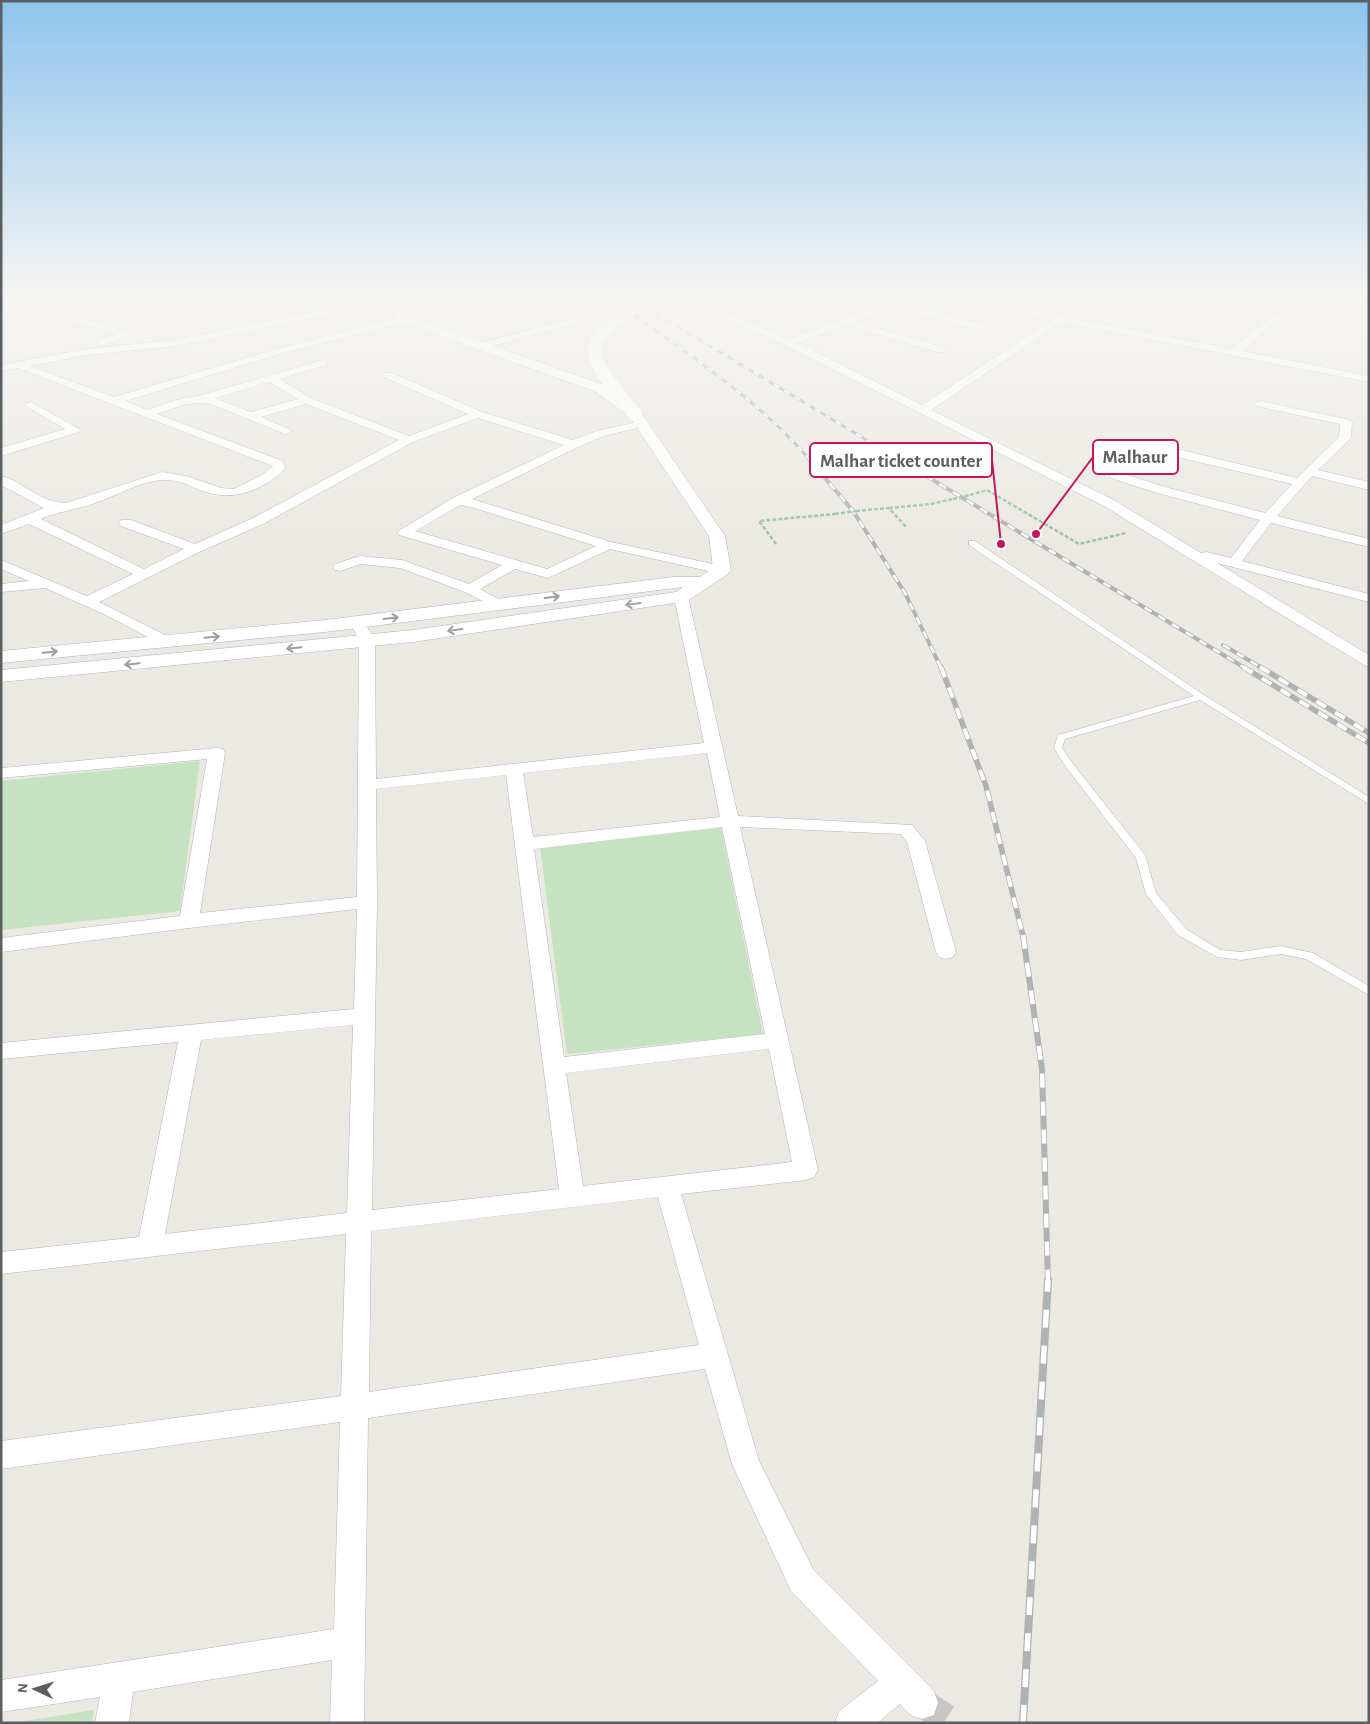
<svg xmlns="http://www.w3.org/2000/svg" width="1370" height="1724" font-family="'Alegreya Sans',sans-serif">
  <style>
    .green { fill: #c5e2c1 }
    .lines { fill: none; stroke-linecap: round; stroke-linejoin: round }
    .minor-tunnel { stroke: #c8c6c3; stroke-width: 29; stroke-dasharray: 29 14; stroke-linecap: butt }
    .service-casing { stroke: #b0b4b7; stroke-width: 1 }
    .minor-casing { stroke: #b0b4b7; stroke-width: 1 }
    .tertiary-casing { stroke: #b0b4b7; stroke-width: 1 }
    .path { stroke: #9cc3a2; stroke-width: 2.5; stroke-dasharray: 4 2; stroke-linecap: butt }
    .service { fill: #fff; fill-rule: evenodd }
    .minor { fill: #fff; fill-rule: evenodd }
    .tertiary { fill: #fff; fill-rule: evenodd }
    .rail-far4-casing { stroke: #b1b2b2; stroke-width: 3 }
    .rail-far3-casing { stroke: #b1b2b2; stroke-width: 4 }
    .rail-far2-casing { stroke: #b1b2b2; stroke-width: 5.5 }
    .rail-far1-casing { stroke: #b1b2b2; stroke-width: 6 }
    .rail-casing { stroke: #b1b2b2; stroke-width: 8 }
    .rail-far4 { stroke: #fff; stroke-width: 2; stroke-dasharray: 6; stroke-linecap: butt }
    .rail-far3 { stroke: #fff; stroke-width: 2.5; stroke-dasharray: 8; stroke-linecap: butt }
    .rail-far2 { stroke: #fff; stroke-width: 4; stroke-dasharray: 11; stroke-linecap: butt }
    .rail-far1 { stroke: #fff; stroke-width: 4.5; stroke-dasharray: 14; stroke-linecap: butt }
    .rail { stroke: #fff; stroke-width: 5.5; stroke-dasharray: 18; stroke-linecap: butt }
    .tertiary-bridge-casing { stroke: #b0b4b7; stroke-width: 14; stroke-linecap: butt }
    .path-bridge { stroke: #9cc3a2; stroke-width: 2.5; stroke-dasharray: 4 2; stroke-linecap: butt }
    .tertiary-bridge { stroke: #fff; stroke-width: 14 }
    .oneway { stroke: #9d9fa1 }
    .leader { fill: none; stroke: #c2185b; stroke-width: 2 }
    .callout-dot { fill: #c2185b; stroke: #fff; stroke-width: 2 }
    .callout { fill: #fff; stroke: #c2185b; stroke-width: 2 }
    .callout-label { font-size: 19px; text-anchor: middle; font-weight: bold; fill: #5b5f62 }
  </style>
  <rect width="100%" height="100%" fill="#ece9e3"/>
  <path class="green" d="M200,761L180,911L1,930V781Z
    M721,828L763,1034L567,1054L540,847Z
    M94,1710L92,1723H13Z"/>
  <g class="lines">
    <path class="minor-tunnel" d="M922,1703L953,1723"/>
    <defs>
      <path id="service" d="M969,541H975L1204,695L1369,797V804L1200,700L1065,739L1062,748L1073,764L1145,855L1156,893L1186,929L1220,950L1241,952L1281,946L1313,953L1369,986V995L1306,959L1281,954L1241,960L1217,957L1178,935L1146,894L1136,858L1066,767L1054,748L1058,735L1194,696L969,545Z"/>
      <path id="minor" d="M417,298V302L414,303L375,305L175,346L87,355L30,366L114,397L276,349L405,316L408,317V321L283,353L125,401L147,410L176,400L198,396L323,360L328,363L327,365L279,379L311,398L409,436L468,414L384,377L383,375L384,373H392L482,412L573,440L597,431L642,421L646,422L648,424L646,426L604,436L578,447L472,499L611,542L727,567L729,570L727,573L722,574L610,549L548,578L515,569L480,589L502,601L504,604L502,607L497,608L465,592L400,568L361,564L340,571L335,570L333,567L335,564L360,556L402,560L469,584L502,565L399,535L397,532L453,498L564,445L478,418L413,442L263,524L199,552L99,602L171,638L174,641L171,644H161L106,615L45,588L1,592V584L29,581L1,569V560L87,596L133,574L29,524L1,534V525L44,508L1,485V476C25,482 40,503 66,503L162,472L186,476L221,488L234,489L262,475L273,466L18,368L1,371V365L87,349L175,340L375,299ZM269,382L298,399L251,412L215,398ZM196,403L211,404L285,434L289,433L291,431L289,429L261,417L306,404L399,440L253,518L195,544L131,520H121L119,523L121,526L184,549L144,569L41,519C59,511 76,510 95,503C117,496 140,481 163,480C178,479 190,486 203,491C232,502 261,491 283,471L285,468L283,461L157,414L183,405ZM460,505L471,507L596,546L547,569L415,531Z
        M678,298H692L789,339L902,298H916L902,304L987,326V330L984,331L893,308L856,322L945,348V352H937L846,325L798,343L922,405L1052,320L972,298H989L1059,316L1096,298H1109L1069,318L1232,349L1271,316L1283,314L1296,298H1306L1289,319L1277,321L1242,351L1369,376V382L1062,322L931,410L1114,500L1201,553L1206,552L1231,558L1260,520L1157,493L1111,478L1109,475L1111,472H1119L1165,487L1265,513L1292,484L1173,456L1171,453L1177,449L1297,478L1339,437L1340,424L1256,406L1254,404L1256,402L1260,401L1350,420L1352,422L1351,438L1318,470L1369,482V490L1312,476L1277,516L1369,539V547L1271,523L1242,561L1369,594V602L1217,563L1369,655V667L1364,665L1104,506L785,345Z
        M1329,298H1369V302L1334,301Z
        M73,316L130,332L131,334L106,345H98V341L116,334L70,321L68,319Z
        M574,318L577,319V323L481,349L476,346L477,344Z
        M31,402L81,430L79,432L1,456V448L65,429L27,407L25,405L27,403Z
        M681,593L686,594L688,597L738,816L912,825L925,841L956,952L953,957L946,959L939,957L936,952L907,842L901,834L740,827L818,1170L814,1177L806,1180L681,1194L759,1461L813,1569L934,1691L938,1703L934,1715L922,1719L910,1715L900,1704L877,1723H835L839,1711L878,1681L791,1591L732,1464L705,1369L368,1418L364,1723H330L332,1660L133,1692L129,1723H95L100,1697L1,1712V1680L334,1629L340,1422L1,1469V1441L341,1396L346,1234L1,1274V1252L139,1237L178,1042L1,1059V1043L354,1009L357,909L189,928L1,952V938L180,916L207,759L1,778V768L217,748L223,749L225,753L200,913L357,897L359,640L350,622L352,619H362L375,640L376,779L704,743L674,597L676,594ZM707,753L720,817L533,837L523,773ZM506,775L559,1189L372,1210L377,902L376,789ZM722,827L765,1034L564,1057L534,849ZM353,1025L347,1213L165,1234L201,1040ZM769,1049L792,1162L583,1186L566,1073ZM658,1197L699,1345L369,1392L371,1231Z"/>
      <path id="tertiary" d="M408,298H437L435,301L417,303L404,310L409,316L604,385L640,411L725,536L731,570L728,574L687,601L681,602L413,642L1,682V670L413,630L676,592L683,587L325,632L1,663V651L325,620L673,577H700L713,568L709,536L630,417L594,391L401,322L391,309Z"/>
    </defs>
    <use href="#service" class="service-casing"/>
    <use href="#minor" class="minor-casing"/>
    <use href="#tertiary" class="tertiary-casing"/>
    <path class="path" d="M970,495L987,490L1079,544L1126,533
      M889,508L931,504L953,499
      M856,511L889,508L907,528
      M776,544L759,521L835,514"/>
    <use href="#service" class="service"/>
    <use href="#minor" class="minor"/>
    <use href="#tertiary" class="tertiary"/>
    <defs>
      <path id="rail-far4" d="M610,298C679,348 754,395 810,460
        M630,298L900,460"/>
      <path id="rail-far3" d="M809,459L853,511L905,593L941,668
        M898,459L1245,668
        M1223,645L1262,668"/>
      <path id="rail-far2" d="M941,667L986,786L1023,936
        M1243,667L1369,743
        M1260,667L1369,733"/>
      <path id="rail-far1" d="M1023,935L1042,1069L1048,1281"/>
      <path id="rail" d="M1023,1723L1048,1280"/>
    </defs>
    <use href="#rail-far4" class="rail-far4-casing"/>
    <use href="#rail-far3" class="rail-far3-casing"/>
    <use href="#rail-far2" class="rail-far2-casing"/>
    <use href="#rail-far1" class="rail-far1-casing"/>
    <use href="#rail" class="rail-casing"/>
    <use href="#rail-far4" class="rail-far4"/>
    <use href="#rail-far3" class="rail-far3"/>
    <use href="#rail-far2" class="rail-far2"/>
    <use href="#rail-far1" class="rail-far1"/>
    <use href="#rail" class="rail"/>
    <defs>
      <path id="tertiary-bridge" d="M635,414C584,351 575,347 646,298"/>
    </defs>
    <use href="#tertiary-bridge" class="tertiary-bridge-casing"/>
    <path class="path-bridge" d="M953,499L970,495
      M835,514L856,511"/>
    <use href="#tertiary-bridge" class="tertiary-bridge"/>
  </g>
  <defs><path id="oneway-shaft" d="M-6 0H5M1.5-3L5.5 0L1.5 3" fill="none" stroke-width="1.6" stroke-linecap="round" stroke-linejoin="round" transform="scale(1.25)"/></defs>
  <g class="oneway">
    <use href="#oneway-shaft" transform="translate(552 597) rotate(-7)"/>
    <use href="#oneway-shaft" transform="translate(633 604) rotate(172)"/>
    <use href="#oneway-shaft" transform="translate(391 618) rotate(-7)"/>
    <use href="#oneway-shaft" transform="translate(455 630) rotate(172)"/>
    <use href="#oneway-shaft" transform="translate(212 637) rotate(-5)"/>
    <use href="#oneway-shaft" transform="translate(294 648) rotate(174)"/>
    <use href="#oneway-shaft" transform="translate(50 652) rotate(-5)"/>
    <use href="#oneway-shaft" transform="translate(132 664) rotate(174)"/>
  </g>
  <linearGradient id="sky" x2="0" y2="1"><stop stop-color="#8ec4ee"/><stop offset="0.55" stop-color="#f6f5f2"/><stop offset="1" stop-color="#f6f5f2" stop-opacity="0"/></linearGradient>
  <rect width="1370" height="540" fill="url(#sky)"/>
  <path class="leader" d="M1036 534L1093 457M1001 544L992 460"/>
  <g class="callout-dot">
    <circle cx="1036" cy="534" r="5"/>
    <circle cx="1001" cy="544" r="5"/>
  </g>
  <g class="callout">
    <rect x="1093" y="440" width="85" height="34" rx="5"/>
    <rect x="810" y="443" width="182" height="34" rx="5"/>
  </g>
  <g class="callout-label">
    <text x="1135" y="463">Malhaur</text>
    <text x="901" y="467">Malhar ticket counter</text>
  </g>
  <rect width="1370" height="1724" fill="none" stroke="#5b5f62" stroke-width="5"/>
  <g transform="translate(35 1689) rotate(274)" stroke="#ffffff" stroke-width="4" paint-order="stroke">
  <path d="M0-4L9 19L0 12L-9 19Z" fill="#5b5f62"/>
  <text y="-8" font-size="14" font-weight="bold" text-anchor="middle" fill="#5b5f62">N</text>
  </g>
</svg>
